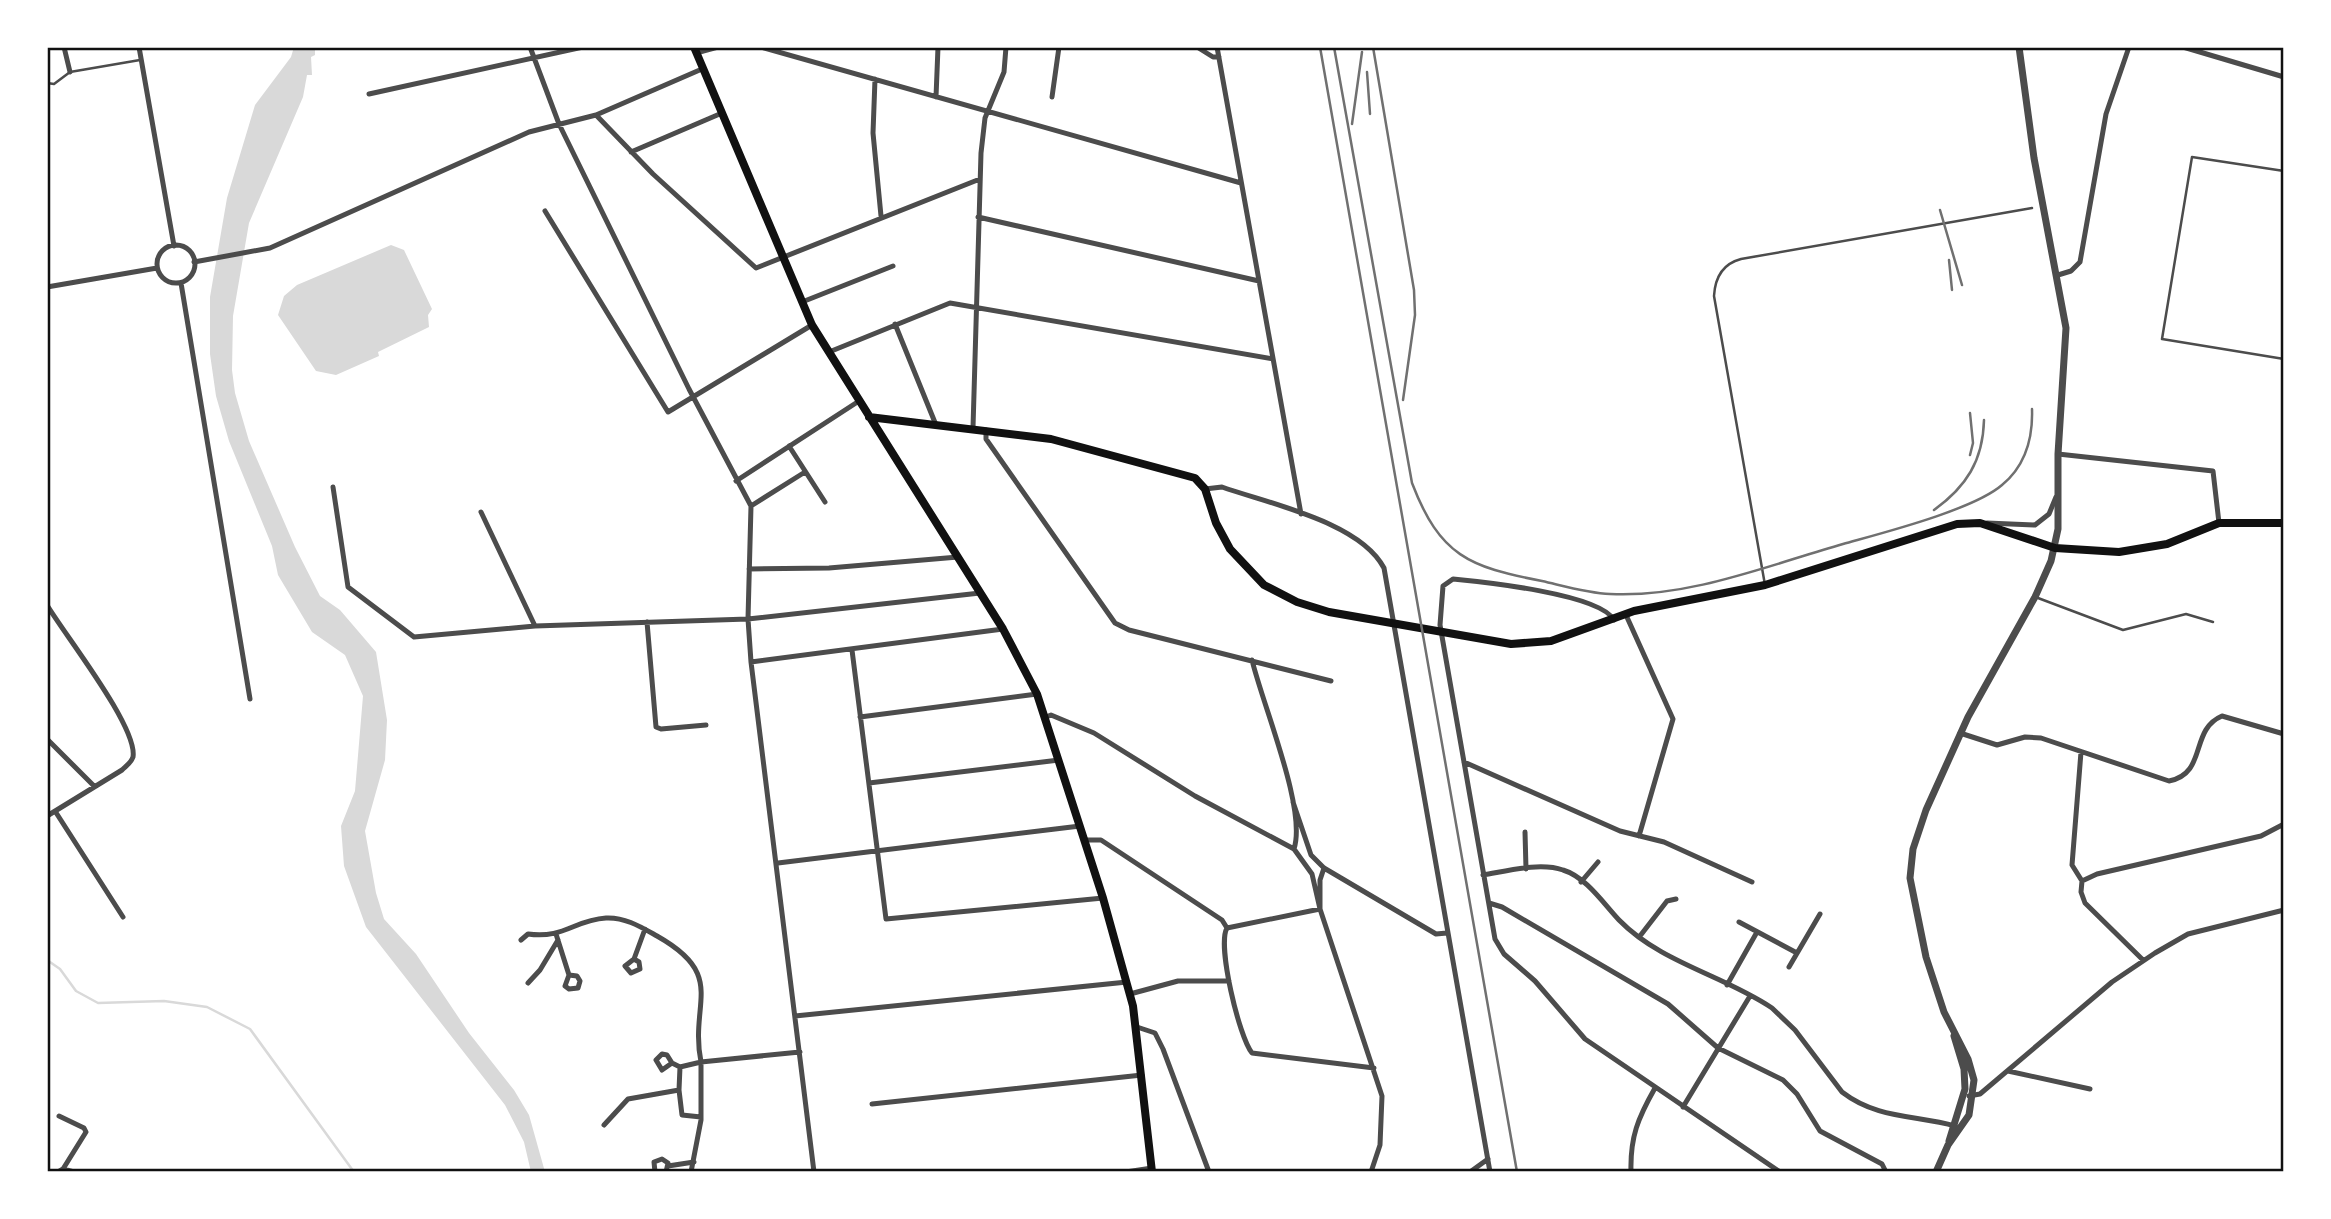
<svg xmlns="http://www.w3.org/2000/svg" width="2331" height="1219" font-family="'Archivo Narrow',sans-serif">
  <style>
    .water { fill: #d9d9d9 }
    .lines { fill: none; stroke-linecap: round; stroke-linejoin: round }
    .stream { stroke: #d9d9d9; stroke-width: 2.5 }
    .service { stroke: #4c4c4c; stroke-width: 2.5 }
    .minor { stroke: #4c4c4c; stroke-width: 5 }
    .tertiary { stroke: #4c4c4c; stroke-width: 7 }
    .secondary { stroke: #111; stroke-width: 8 }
    .rail { stroke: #707070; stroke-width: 2.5 }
    .neatline { fill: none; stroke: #111; stroke-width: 2.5 }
  </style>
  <rect width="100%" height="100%" fill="#fff"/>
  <path class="water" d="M294,47H315V55L311,57L312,75H307L303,97L249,223L233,316L232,370L235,393L249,441L295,547L320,596L340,610L376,652L387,720L385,760L365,831L376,893L384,919L416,954L469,1033L514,1090L529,1115L545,1172H531L524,1142L505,1105L366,927L344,866L341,826L355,791L363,696L345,655L312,632L278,575L272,546L229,441L216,396L210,354V297L227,198L255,105L291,57Z
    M391,245L404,250L432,309L428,315L429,327L378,352L379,356L336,375L316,371L278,315L284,296L297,285Z"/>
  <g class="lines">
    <path class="stream" d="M47,960L60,969L76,991L98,1003L164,1001L207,1007L250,1029L354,1172"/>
    <path class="service" d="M47,83L54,84L70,72L140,60
      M2284,171L2192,157L2162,339L2284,359
      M1765,585L1714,296C1715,278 1722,264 1741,259L2032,208
      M2038,598L2123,630L2186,614L2213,622"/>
    <path class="minor" d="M64,47L70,72
      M139,47L174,246
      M530,47L559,124L689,389L751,506L748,619L751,662L814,1172
      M761,47L1241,183
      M1197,47L1213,57H1219
      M1217,47L1301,514
      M2183,47L2284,77
      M696,53L718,47
      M875,79L873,133L881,216
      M369,94L583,47
      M936,97L938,47
      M1052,97L1059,47
      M596,115L702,69
      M631,152L722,113
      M545,211L668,412L812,325
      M978,217L1259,281
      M157 264a19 19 0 1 1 38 0a19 19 0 1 1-38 0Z
      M194,262L270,248L529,132L596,115L653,174L756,268L980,179
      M2058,275L2071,271L2080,262L2106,114L2129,47
      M181,283L250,699
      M47,287L157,268
      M802,302L893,266
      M895,324L936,425
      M829,352L950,303L1273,359
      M973,428L981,153L985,118L1004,72L1006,47
      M986,430V439L1115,623L1129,630L1331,681
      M789,446L825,502
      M2058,454L2213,471L2219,523
      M736,481L859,401
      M333,487L348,587L414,637L535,626L748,619L980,593
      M1205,489L1222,487C1270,504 1360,522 1384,568L1490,1172
      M751,506L805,472
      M481,512L535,626
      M1987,523L2035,525L2049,514L2056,497
      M749,569L829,568L958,557
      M47,605C64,634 138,727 133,757C131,763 126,766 122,770L47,816
      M1626,615L1673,719L1639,836
      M1614,620C1600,594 1484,582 1453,579L1443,586L1440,625L1495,939L1504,954L1535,981L1585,1039L1780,1172
      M647,622L656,727L661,729L706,725
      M852,650L886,919L1103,898
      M1252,660C1263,706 1307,809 1294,849
      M751,662L1003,629
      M860,717L1037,694
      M1046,717L1051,715L1094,733L1195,796L1294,849L1312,874L1320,909
      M1960,733L1997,745L2025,737L2041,738L2169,781C2208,773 2189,730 2222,716L2284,734
      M47,739L94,786
      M2081,752L2072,865L2082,881L2081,892L2085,903L2143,960
      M1464,762L1620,831L1664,842L1752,882
      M869,783L1059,760
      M1293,802L1311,855L1324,868L1436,934L1447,933
      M55,811L123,917
      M1525,832L1526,869
      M1084,840H1101L1222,920L1227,928
      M778,863L1080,826
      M1324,868L1320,880V909L1382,1096L1380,1145L1371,1172
      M1483,875C1507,871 1540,862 1563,870C1586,877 1603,903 1619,920C1661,963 1723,975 1772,1008L1795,1030L1842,1092C1877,1119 1915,1115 1955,1126
      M2082,881L2097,874L2261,836L2284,824
      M1581,882L1598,862
      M1489,903L1502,907L1668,1004L1718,1048L1783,1080L1797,1094L1820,1131L1882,1164L1886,1172
      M1739,922L1797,953
      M1227,928C1217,945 1239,1037 1252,1053L1374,1068
      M1227,928L1320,909
      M556,934L569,975L565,986L569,989L578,988L580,981L577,976L569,975
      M1640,936L1667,901L1676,899
      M521,940L528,934C564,939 574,920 606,918C625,917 641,927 657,936C728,976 689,1002 701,1062L680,1067L679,1090
      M634,959L639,962L640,969L631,973L625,966L634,959L645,929
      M1789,967L1820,914
      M528,983L540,970L558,940
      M1727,985L1757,932
      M1130,994L1178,981H1229
      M795,1016L1127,982
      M1137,1027L1155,1033L1163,1049L1209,1172
      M672,1063L662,1070L656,1060L662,1054L667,1055L672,1063L680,1067
      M2008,1071L2090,1089
      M1969,1096L1980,1094L2112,982L2155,953L2188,934L2284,910
      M872,1104L1142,1075
      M1683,1107L1750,996
      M59,1116L84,1128L86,1132L63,1169
      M604,1125L628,1099L679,1090L682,1115L701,1117
      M668,1166L694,1162
      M58,1172L63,1169L74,1172
      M655,1172L654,1162L662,1159L668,1163L666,1172
      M691,1172L701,1120V1062L800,1052
      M1126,1172L1152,1168
      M1470,1172L1488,1159
      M1631,1172C1630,1137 1638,1118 1655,1088"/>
    <path class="tertiary" d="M1949,1141L1965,1089L1964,1069L1954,1036
      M1936,1172L1948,1145L1969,1115L1974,1080L1968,1059L1944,1012L1926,957L1910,878L1913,849L1926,810L1968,717L2035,597L2051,561L2058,529V454L2066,328L2034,158L2019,47"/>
    <path class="secondary" d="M694,47L812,325L1003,629L1037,694L1103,898L1133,1006L1152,1172
      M869,417L1051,439L1195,478L1205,489L1216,523L1230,549L1264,585L1297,602L1329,612L1511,644L1551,641L1634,611L1765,585L1957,524L1980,523L2055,548L2119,552L2167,544L2219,523H2284"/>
    <path class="rail" d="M1320,47L1517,1172
      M1334,47L1412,483C1440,556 1469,567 1542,581C1564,586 1588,593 1610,594C1689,598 1769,565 1843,544C1882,533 1973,510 2002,485C2025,466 2033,439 2032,409
      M1373,47L1414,290L1415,315L1403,400
      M1367,72L1370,114
      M1352,124L1362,52
      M1940,210L1962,285
      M1949,260L1952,290
      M1970,413L1973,443L1970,455
      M1934,510C1966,487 1983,461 1984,420"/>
  </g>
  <rect width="2331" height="1219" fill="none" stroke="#ffffff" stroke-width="98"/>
  <rect x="49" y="49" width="2233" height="1121" class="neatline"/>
</svg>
